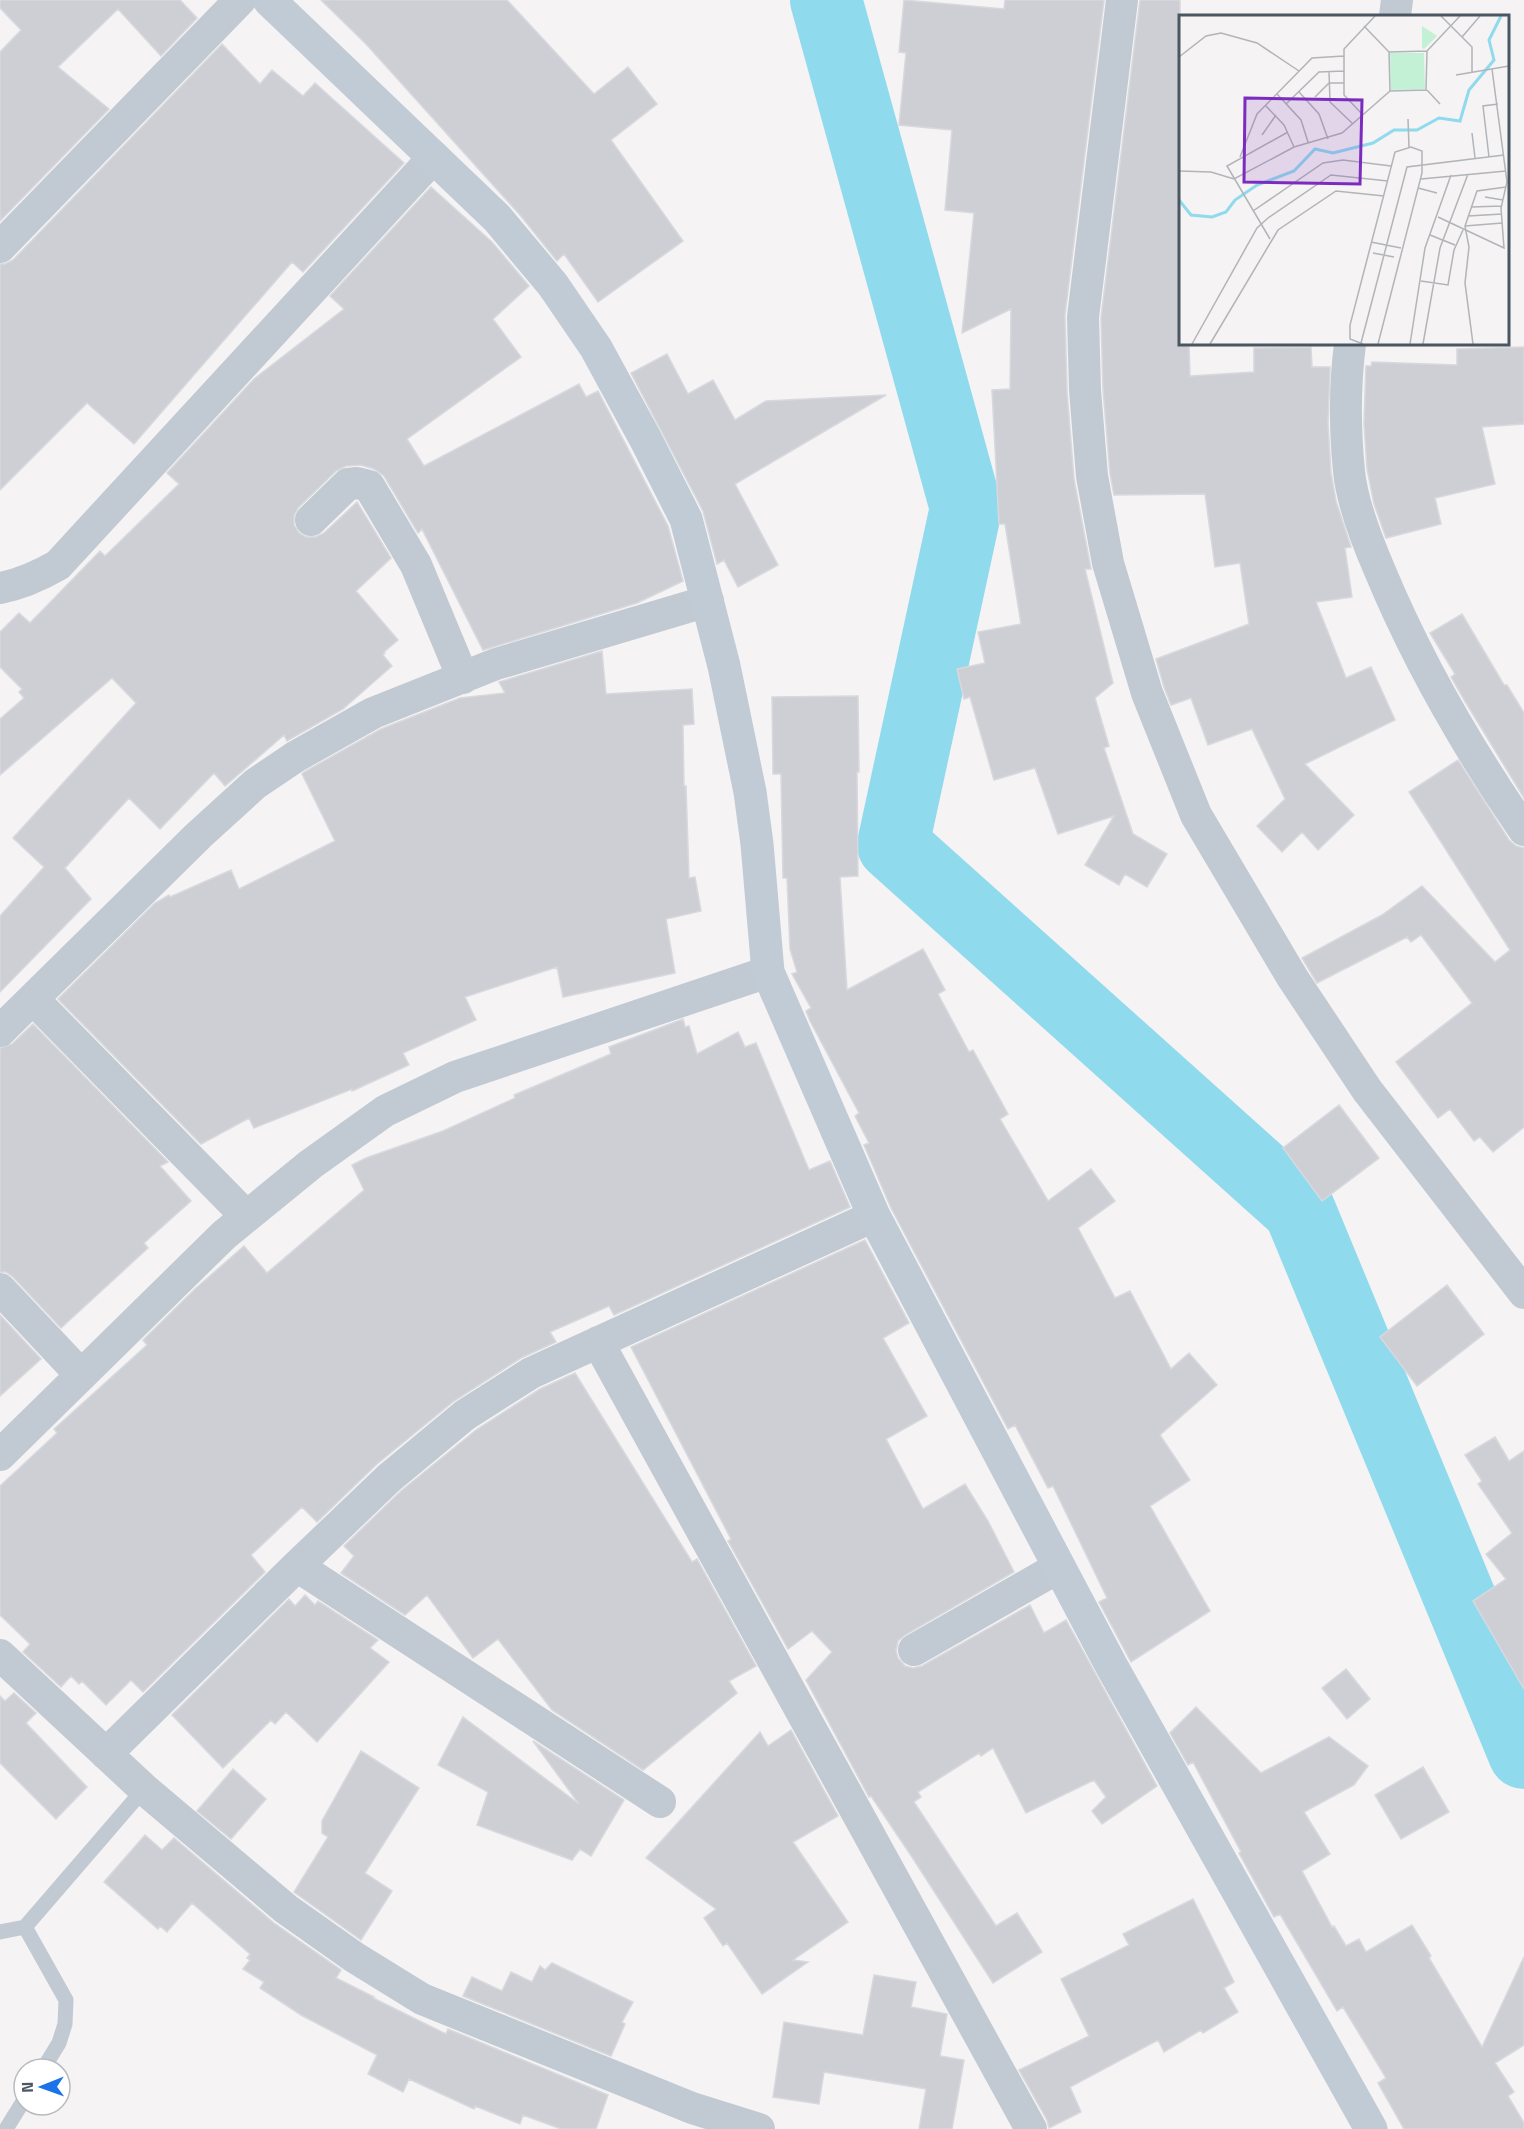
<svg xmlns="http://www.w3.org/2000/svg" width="1524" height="2129" font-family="'Titillium Web',sans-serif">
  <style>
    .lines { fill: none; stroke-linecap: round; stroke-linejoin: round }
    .river { stroke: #90daee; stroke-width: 72 }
    .building { fill: #cdcfd5; stroke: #d7d9de; stroke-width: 1.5 }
    .lane { stroke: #c1cad2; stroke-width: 15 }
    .street { stroke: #c1cad2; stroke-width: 32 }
    .secondary { stroke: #c1cbd6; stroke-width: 33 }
    .inset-river { fill: none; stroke: #90daee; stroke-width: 3 }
    .inset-road { fill: none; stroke: #b1b4b9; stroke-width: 1.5 }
    .view { fill: #7b2cbf; fill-opacity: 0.15; stroke: #7b2cbf; stroke-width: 3 }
    .inset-edge { fill: none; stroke: #4a5661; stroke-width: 3 }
  </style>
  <rect width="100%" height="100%" fill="#f5f3f3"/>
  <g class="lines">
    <path class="river" d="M826,0L966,508L893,845L1299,1209L1524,1753"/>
  </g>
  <path class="building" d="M0,0H180L197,18L161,56L118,9L58,67L109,109L0,221V52L21,30L0,8Z
    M321,0H507L594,94L628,67L657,104L611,140L683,241L598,302L564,254L557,261L520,215L366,44Z
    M904,0L1004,9L1005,0H1104L1065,315L1067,391L1074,479L1091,569H1085L1113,683L1095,698L1109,746L1104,748L1133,834L1167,854L1147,887L1125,874L1119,885L1085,865L1114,816L1058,834L1035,768L994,780L970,697L964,699L957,669L985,663L978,632L1021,624L1005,524H999L992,390L1010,389L1011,309L962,333L974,213L945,210L952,130L899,125L906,53L899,52Z
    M1140,0H1180V344H1189L1190,376L1254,372V348L1311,347L1312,367H1330L1328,424L1331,473L1336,501L1351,547L1345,548L1352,597L1316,602L1346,678L1371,667L1395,720L1305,764L1354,815L1318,850L1302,832L1282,852L1257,826L1285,799L1252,729L1208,745L1191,698L1171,705L1164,687L1156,659L1249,624L1240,563L1215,567L1205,494L1114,495L1110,474L1103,389L1101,318Z
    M222,44L260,84L272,70L303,96L315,83L404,163L303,272L292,262L134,444L87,403L0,490V264H5L13,260Z
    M431,187L492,242L529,286L493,319L521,357L407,439L424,466L579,384L586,397L598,391L668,526L683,581L637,603L483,650L422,529L418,533L384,476L374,469L361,465L346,466L336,471L298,508L294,516V525L299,533L306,537H316L324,533L357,502L391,558L356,591L398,640L384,652L385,653L383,655L392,666L343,709L287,741L284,735L225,786L214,773L160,829L129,798L65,868L91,899L0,992V916L44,867L13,838L136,703L112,678L0,775V719L24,698L19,692L22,689L0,667V632L19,613L30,623L100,551L105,556L179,484L167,473L254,379L344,309L330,296Z
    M1524,347V424L1482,427L1495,484L1435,498L1441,524L1386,538L1374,504L1367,469L1364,423L1366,366H1371L1372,362L1457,365V349Z
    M667,354L688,394L713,380L735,420L766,401L886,395L735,484L778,565L738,587L724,560L717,564L703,511L631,373Z
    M1462,614L1504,685H1507L1524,713V798L1466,703L1451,677L1455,674L1430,633Z
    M602,651L606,694L692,689L694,724L683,725L684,786H686L689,878L695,877L701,911L666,919L675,973L563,997L557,967L465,997L476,1020L403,1053L409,1065L352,1091V1089L254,1128L249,1118L201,1144L58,999L155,903L169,895L170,897L231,870L239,889L335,841L302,774L304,772L381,729L460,698L505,693L499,682Z
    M858,696L859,772H857L858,876L840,877L847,990L923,949L945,990L938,994L969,1052L973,1050L1008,1114L1000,1119L1048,1201L1091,1169L1115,1201L1078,1228L1115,1298L1130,1291L1171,1369L1189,1353L1217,1385L1160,1435L1190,1480L1150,1506L1210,1611L1131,1662L1099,1602L1107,1598L1053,1486L1048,1488L1015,1425L1008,1429L891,1208L864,1145L869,1143L855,1116L859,1113L810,1021L806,1011L811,1008L792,974L797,972L790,949L787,878H783L781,774H773L772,697Z
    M1458,760L1509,840L1516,846L1524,848V1127L1493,1152L1480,1137L1474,1141L1450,1109L1438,1118L1396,1062L1472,1003L1421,935L1411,942L1407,937L1317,983L1302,958L1382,915L1422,886L1495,962L1510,950L1409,792Z
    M683,1019L685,1027L689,1026L697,1054L738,1032L745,1047L756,1043L809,1170L830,1161L850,1207L614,1315L609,1306L550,1332L556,1342L521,1358L454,1401L377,1464L317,1522L302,1507L251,1555L265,1572L143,1692L131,1680L106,1705L82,1681L79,1684L71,1676L61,1687L23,1652L30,1644L0,1615V1486L57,1433L54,1429L147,1345L143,1340L195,1289L244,1246L267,1273L364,1190L352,1165L366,1158L443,1131L515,1098L514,1095L611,1054L609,1047Z
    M33,1024L168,1162L160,1166L191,1201L144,1243L148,1248L61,1328L13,1277L6,1272H0V1048L12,1044Z
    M1339,1105L1379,1158L1322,1201L1283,1148Z
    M865,1240L909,1323L883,1338L927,1416L886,1439L923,1509L965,1484L988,1521L1014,1572L905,1635L898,1641L896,1651L898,1658L905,1666L913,1668L922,1666L1030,1605L1044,1633L1066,1620L1157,1786L1102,1824L1092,1811L1106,1797L1094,1780L1026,1813L993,1748L981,1756L979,1753L918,1792L921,1797L914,1802L996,1926L1017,1913L1042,1952L993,1983L912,1857L871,1796L869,1797L806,1680L832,1652L812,1631L788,1649L728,1541L731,1539L631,1347Z
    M1447,1285L1484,1334L1417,1386L1380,1337Z
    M0,1315L41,1359L0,1396Z
    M575,1373L692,1562L697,1559L756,1666L729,1681L737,1693L643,1770L552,1710L498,1639L473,1658L427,1595L405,1615L341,1573L354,1556L344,1546L401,1491L476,1430L540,1389Z
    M1495,1437L1509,1461L1524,1451V1689L1473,1601L1506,1579L1486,1554L1512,1533L1478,1484L1482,1481L1465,1455Z
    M305,1595L315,1605L318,1601L378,1640L370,1648L389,1662L317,1742L286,1712L275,1724L271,1720L223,1768L172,1715L289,1599L295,1606Z
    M1346,1669L1370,1699L1347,1719L1322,1688Z
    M14,1693L36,1713L26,1723L87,1787L56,1819L0,1763V1696L5,1701Z
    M1196,1707L1261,1773L1329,1737L1368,1766L1354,1785L1304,1812L1330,1854L1302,1871L1332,1927L1334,1926L1346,1946L1359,1939L1366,1952L1412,1925L1431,1956L1429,1958L1482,2047L1524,1957V2045L1495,2063L1514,2092L1508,2096L1524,2123V2129H1404L1378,2083L1386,2078L1343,2007L1337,2011L1280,1914L1274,1917L1239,1853L1241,1852L1193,1762L1188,1765L1170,1733Z
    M463,1717L579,1804L533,1741L624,1800L591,1856L580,1849L572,1860L477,1825L488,1792L438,1765Z
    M791,1730L838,1816L793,1842L848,1922L793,1960L808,1962L762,1994L727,1943L723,1946L704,1918L716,1909L646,1858L760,1732L768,1746Z
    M361,1751L419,1788L365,1873L392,1891L361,1940L294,1892L328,1837L322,1833V1821Z
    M1423,1767L1449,1812L1401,1839L1375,1795Z
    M233,1769L266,1799L231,1839L197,1811Z
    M145,1835L162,1850L174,1838L274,1923L341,1970L336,1978L374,1997L373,1998L446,2034L448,2029L608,2095L596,2129H561L523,2115L520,2124L475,2106L474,2109L409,2079L403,2092L368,2074L377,2055L301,2015L260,1988L264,1982L243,1969L250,1960L247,1958L250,1954L192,1903L167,1932L160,1926L158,1929L104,1882Z
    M1193,1899L1234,1982L1224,1988L1238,2012L1203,2033L1201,2030L1164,2052L1158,2040L1070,2087L1081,2112L1049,2128L1047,2120L1019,2070L1089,2036L1061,1979L1129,1945L1123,1934Z
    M552,1963L633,2002L622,2022L625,2024L611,2056L463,1996L472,1977L502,1991L511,1972L532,1982L540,1966L545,1970Z
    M874,1975L916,1982L911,2007L947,2014L940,2056L964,2060L952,2129H919L926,2089L824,2072L819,2104L773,2097L784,2022L863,2035Z"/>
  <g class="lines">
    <path class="lane" d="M0,1932L25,1927
      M43,2069L59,2043L65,2024L66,2000L25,1927L144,1789
      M6,2129L24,2100"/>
    <path class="street" d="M1122,0L1083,317L1085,390L1092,476L1108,563L1147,693L1196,815L1292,977L1367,1090L1524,1293
      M1395,16L1397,0
      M0,247L240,0
      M1350,344C1345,383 1345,431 1349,471C1352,503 1367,541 1380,571C1417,660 1469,750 1524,830
      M311,520L348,484L357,483L369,486L416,565L463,678
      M0,588C21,584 39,576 58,565L434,157
      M33,999L246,1216
      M0,1031L199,835L255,784L295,757L373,713L496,664L708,601
      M0,1289L81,1375
      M598,1342L1031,2129
      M0,1455L224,1235L311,1164L385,1111L455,1077L768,972
      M297,1566L660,1802
      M914,1650L1059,1567
      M0,1655L144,1789L286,1909L354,1957L422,1999L692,2108L759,2129
      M106,1754L297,1566L389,1478L465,1415L531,1373L874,1216"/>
    <path class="secondary" d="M269,0L497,218L553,285L596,348L646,440L686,519L724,666L750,792L757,844L768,972L874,1216L1111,1665L1371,2129"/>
  </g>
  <g transform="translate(1179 15)">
    <rect width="330" height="330" fill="#f5f3f3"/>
    <path d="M243,11L258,21L245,34L243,33ZM211,38H245L246,74L212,75Z" fill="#c3f1d5"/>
    <path class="inset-river" d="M0,185L12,200L33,202L47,197L56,185L78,170L115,156L136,134L154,138L194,128L215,115H238L260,103L281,106L290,75L315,45L310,25L322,1"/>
    <path class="inset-road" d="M262,1L293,32V57M185,11L210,37L211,76L247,75L248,36L210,37M283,22L301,1M248,36L281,1M0,42L27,21L42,18L78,28L120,56M150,56L151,87L174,109M277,60L330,51M248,75L261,89M120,77L140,99L149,124M98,79L122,105L129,127M136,82L150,68H165M107,89L140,57L165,56M86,90L105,110L115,132M183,99L165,80V34L196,1M229,104L230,132M293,118L296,143M83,120L97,100M61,142L78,99L133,43L165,41M310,142L304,91L319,89M0,156L32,157L55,164L115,132L163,118L211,76M242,164L327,156M239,173L258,178M306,182L324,185M292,192L323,191M74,196L144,148L164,145L212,151M289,201L323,199M259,202L325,233L322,193L328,167L313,54M286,211L323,208M251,220L276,230M91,224L48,151L109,117M192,227L222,233M194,238L215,242M242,266L269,270L275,235L284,215M182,328L228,152L325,140M13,329L78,213L89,203L152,160L209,166M31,329L99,215L157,176L205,181M184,329L171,324V310L216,137L232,132L243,136V158L199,329M231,329L246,233L272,160M244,329L261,233L289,159M294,329L286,268L290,232L286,211L298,176L327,172"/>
    <path class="view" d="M66,83L183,85L181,169L65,167Z"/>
    <rect width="330" height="330" class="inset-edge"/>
  </g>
  <g transform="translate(42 2087) rotate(269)"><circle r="28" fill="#ffffff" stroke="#b7bbc0" stroke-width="1.5"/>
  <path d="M0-4.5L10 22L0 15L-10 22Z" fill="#1a73e8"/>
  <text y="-9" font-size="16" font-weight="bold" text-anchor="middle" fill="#4a5661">N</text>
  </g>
</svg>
